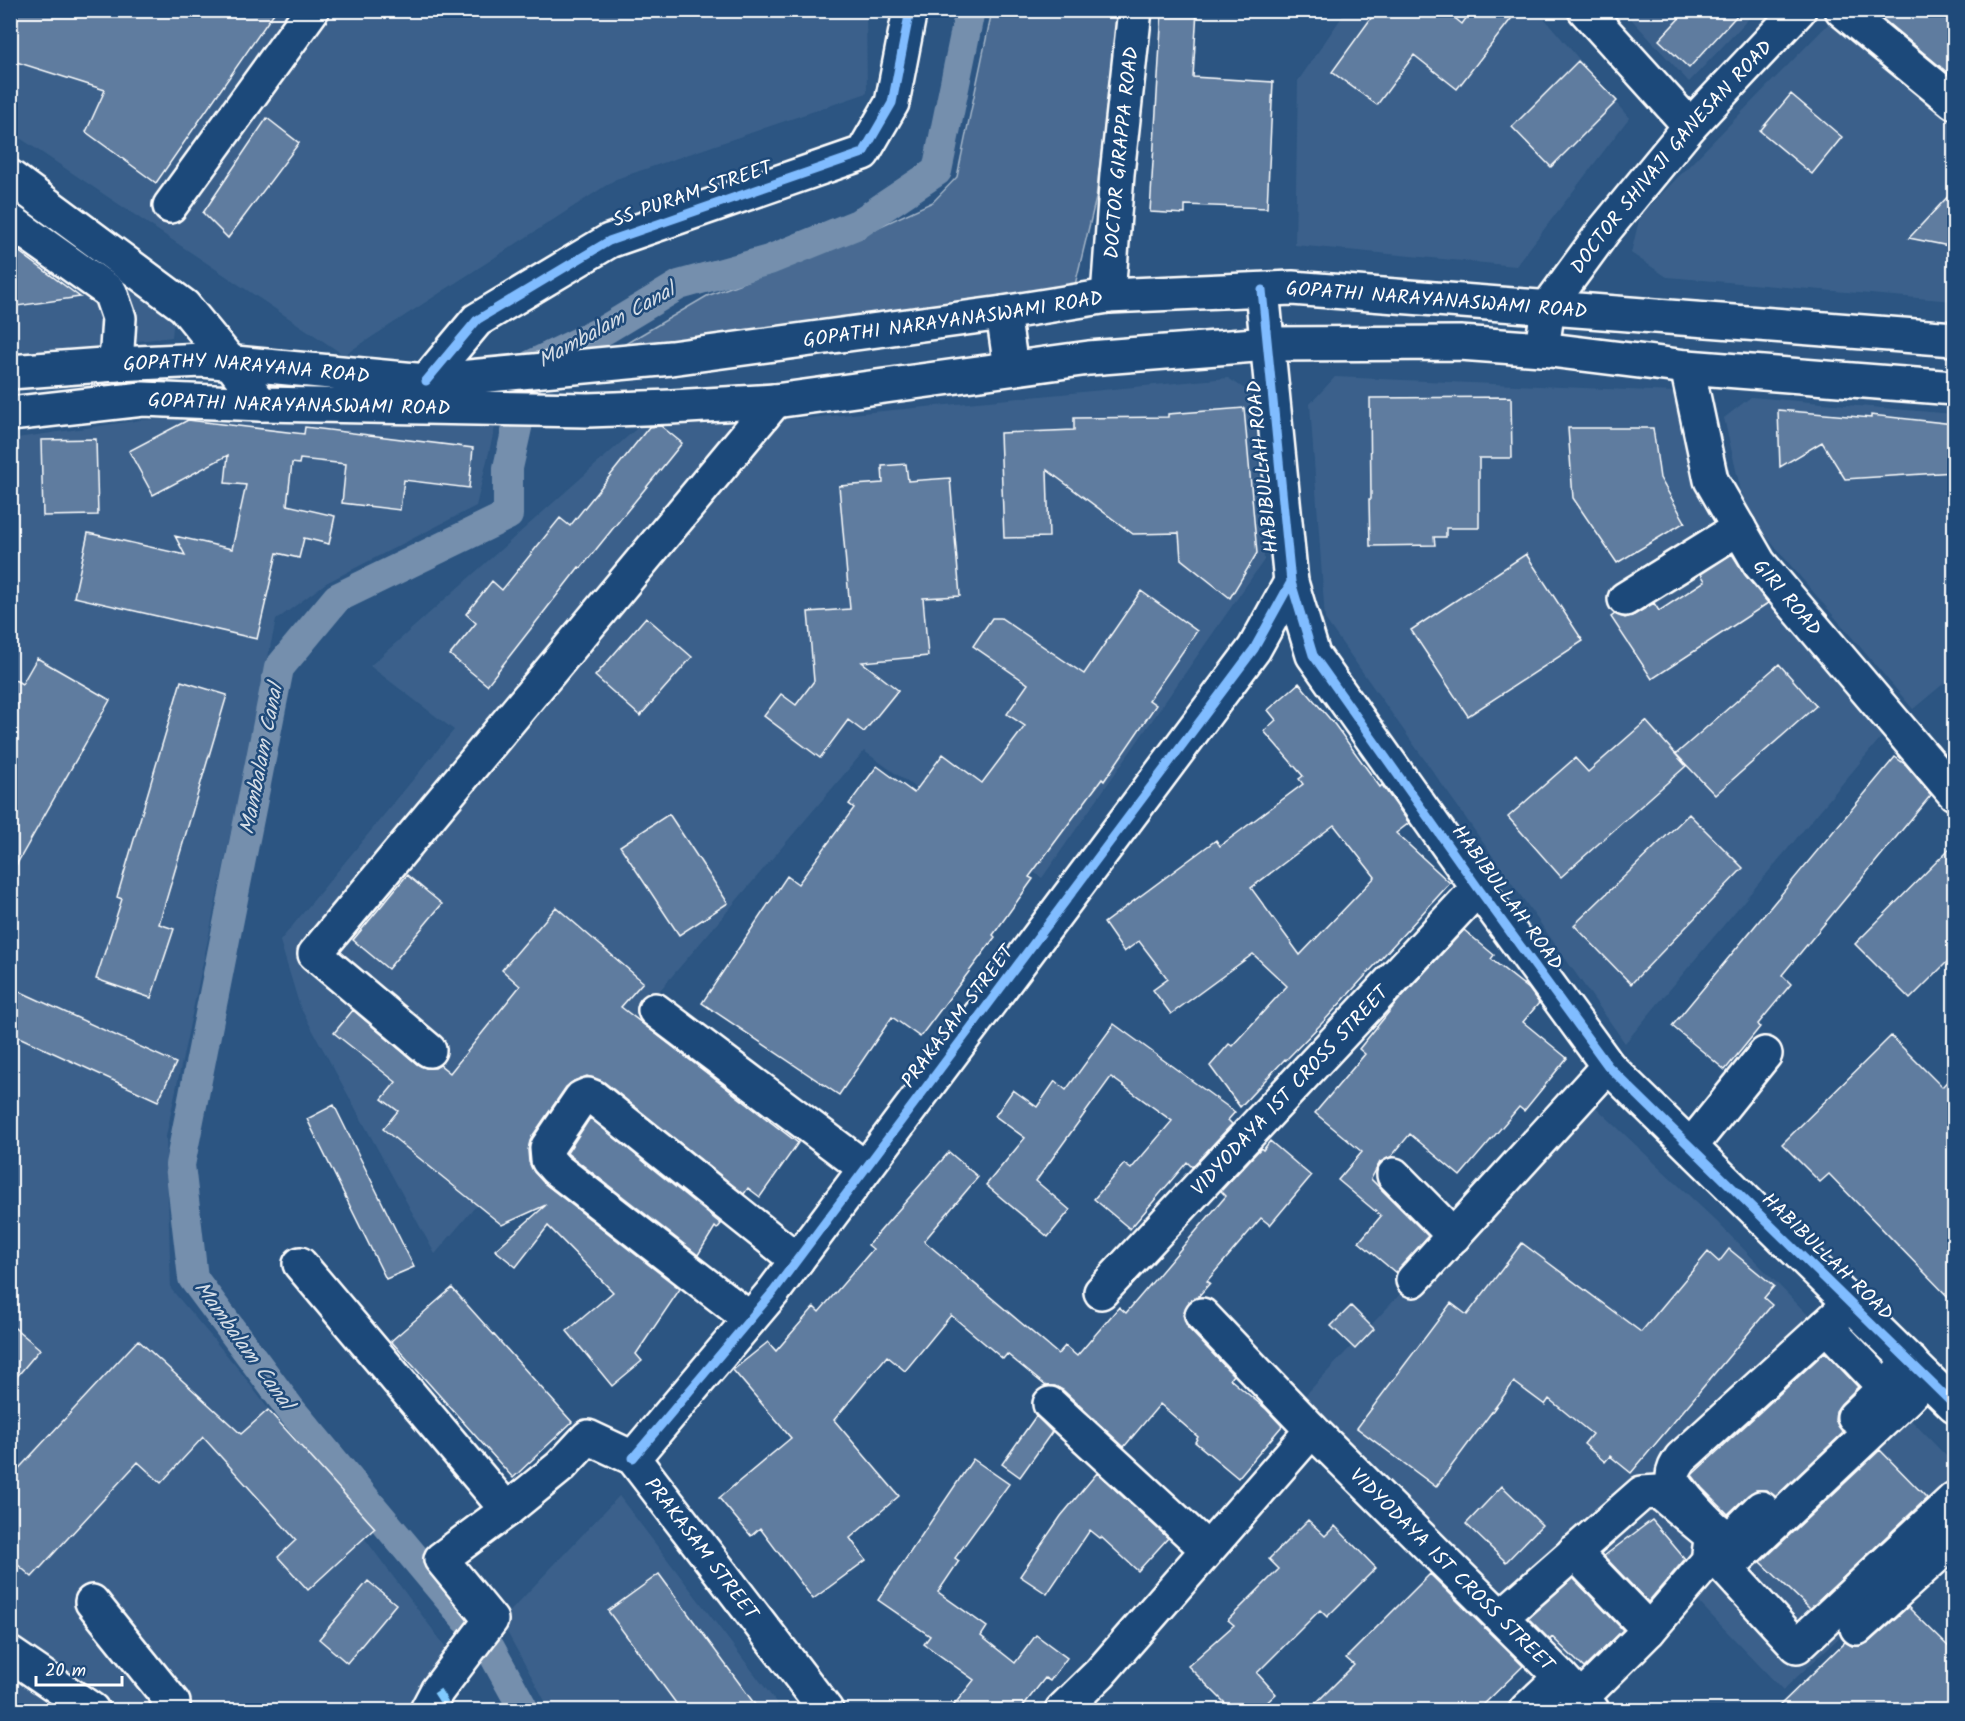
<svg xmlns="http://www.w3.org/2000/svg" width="1965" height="1721" font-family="Kalam,sans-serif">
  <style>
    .built { fill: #3b618b }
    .green { fill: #486b92; stroke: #a4b5c8; stroke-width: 1.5 }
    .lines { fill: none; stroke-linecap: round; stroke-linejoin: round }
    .canal { stroke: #748fad; stroke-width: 30 }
    .building { fill: #5e7c9f; stroke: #fff; stroke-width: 1.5; fill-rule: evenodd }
    .minor-casing { stroke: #fff; stroke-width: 38 }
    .major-casing { stroke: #fff; stroke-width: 38 }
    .minor { stroke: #1f4a7a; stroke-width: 33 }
    .major { stroke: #1f4a7a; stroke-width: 33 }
    .quiet { stroke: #80caff; stroke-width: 8; stroke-dasharray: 15 8; stroke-linecap: butt }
    .cycleway-casing { stroke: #1f4a7a; stroke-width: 13 }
    .cycleway { stroke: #80bcff; stroke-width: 9 }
    .labels { text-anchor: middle; stroke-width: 5; stroke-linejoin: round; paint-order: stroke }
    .street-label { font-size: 20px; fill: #fff; stroke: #1f4a7a }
    .water-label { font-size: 21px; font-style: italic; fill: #d5dde6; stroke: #1f4a7a }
  </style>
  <rect width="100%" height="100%" fill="#2c5582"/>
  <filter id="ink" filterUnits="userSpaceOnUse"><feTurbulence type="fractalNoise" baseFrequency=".0167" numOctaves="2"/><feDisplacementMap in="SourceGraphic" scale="12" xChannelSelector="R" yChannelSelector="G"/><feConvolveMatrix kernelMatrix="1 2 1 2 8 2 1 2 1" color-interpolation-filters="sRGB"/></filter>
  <g filter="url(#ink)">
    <path class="built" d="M10,11H866L867,93L616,179L344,355L11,132Z
      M1346,11H1538L1629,118L1516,266L1295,245L1298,81Z
      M1624,11H1756L1689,82Z
      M1841,11H1954V301L1667,277L1631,253L1640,216Z
      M10,198L174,317L172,337L11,356Z
      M1335,377L1673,392L1715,532L1883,735L1625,1043L1325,619L1310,404Z
      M1228,378L1254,395L1264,560L1042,878L864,751L435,1254L300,1007L280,941L454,730L370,666L654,413L799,419Z
      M1751,397L1954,414V675L1913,709L1746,513L1724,418Z
      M298,415L495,427L476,506L326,583L276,620L166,1136L171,1289L240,1371L447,1649L409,1710H122L11,1632L10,439L141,420Z
      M1585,1097L1717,1222L1954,1464V1530L1783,1690L1687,1590L1588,1675L1299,1402Z
      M619,1496L782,1710H550L501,1621Z
      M11,1666L73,1710H11Z"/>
    <path class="green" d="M992,11H1118L1096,198L1074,289L610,353L707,296L831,249L933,202L957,177Z"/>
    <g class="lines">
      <path class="canal" d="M466,1619L291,1410L193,1278L180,1165L279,668L337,598L508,515V468L531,365L606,329L679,285L769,260L858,224L937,171L970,10
        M490,1648L524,1710"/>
    </g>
    <path class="building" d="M10,10H276L156,183L86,132L105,90L10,60Z
      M1162,10H1197L1193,77L1273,82L1267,208L1185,205V214L1150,212Z
      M1377,10H1445L1462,24L1472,10H1518L1457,89L1414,55L1377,105L1332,72Z
      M1687,10H1742L1689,68L1659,40Z
      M1872,10H1954V78Z
      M1578,61L1617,101L1551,167L1512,127Z
      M1791,94L1842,137L1812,174L1760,131Z
      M267,118L299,143L228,238L203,213Z
      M1954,190V247L1909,238Z
      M10,245L80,297L10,307Z
      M1511,397L1512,458H1479V528H1446V537H1434L1435,545L1370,546L1369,499H1371L1370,398Z
      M1244,408L1257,553L1230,598L1181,559L1179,533L1133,534L1047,470L1049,537L1004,538L1000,433L1074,430V418L1168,417V414Z
      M1778,410L1871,418V415L1954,424V472L1845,479L1822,442L1780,467Z
      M188,420L304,434L305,427L473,448L469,488L404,480L400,510L342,503L346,464L300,459L299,464L292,463L287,505L335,516L329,544L304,538L299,558L277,553L257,639L74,597L88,533L185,555L175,536L232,549L246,485L225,483L228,455L153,495L129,451Z
      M661,426L682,443L581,568L579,567L487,685L450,655L476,623L466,614L492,581L502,590L560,518L570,526L649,427Z
      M1568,428H1653L1660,478L1685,522L1617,563L1573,498Z
      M96,439L98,515L43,516L41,440Z
      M906,464L908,481L950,478L960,596L923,598L928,656L862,662L898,690L864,732L848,720L820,758L764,716L781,694L796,705L814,681L808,612L850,609L839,486L883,483L882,466Z
      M1526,554L1583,641L1468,716L1411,630Z
      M1732,554L1745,575L1768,603L1652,679L1611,617L1615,614L1625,618L1634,615L1654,603L1659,611L1705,581L1701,574Z
      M1141,591L1197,631L1149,700L1156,705L1104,781L1102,779L1029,877L1033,879L993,935L995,937L920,1037L892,1017L839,1095L702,1003L787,876L798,884L854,808L849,804L877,766L914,793L943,754L982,783L1025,726L1007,714L1028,684L973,646L992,618H1001L1084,674Z
      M646,617L692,657L640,716L595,676Z
      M37,658L110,700L10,876V677L22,684Z
      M1779,664L1816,706L1715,795L1676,754Z
      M181,681L227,695L159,924L174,929L151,998L96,979L122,899L117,897Z
      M1299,683L1335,725L1380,787L1382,785L1409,823L1396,833L1450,883L1324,1021L1286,1060L1285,1059L1240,1107L1210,1066L1229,1044L1232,1046L1287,986L1253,954L1171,1014L1153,990L1168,979L1139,941L1124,952L1104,923L1216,840L1220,846L1303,784L1299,779L1303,776L1264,731L1276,720L1268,710ZM1334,825L1375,877L1300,955L1251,888Z
      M1646,721L1686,766L1561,877L1508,817L1575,758L1588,772Z
      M1895,757L1906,765L1931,795L1782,975L1791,984L1758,1024L1760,1027L1725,1070L1672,1026Z
      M669,814L728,903L679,935L620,846Z
      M1689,814L1743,868L1631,984L1574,925Z
      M1954,844V955L1910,999L1855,944Z
      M407,875L442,904L388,969L353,940Z
      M556,907L643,982L621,1007L798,1143L760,1197L748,1188L744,1194L604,1082L587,1076L574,1081L566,1087L531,1138L528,1150L529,1162L534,1172L545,1184L680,1289L636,1354L642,1361L612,1386L567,1331L613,1292L548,1226L516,1267L495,1250L546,1205L502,1225L383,1129L398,1111L382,1099L396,1082L334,1033L353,1010L417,1064L426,1068H435L440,1065L450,1073L520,986L502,970Z
      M1464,930L1494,955L1491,959L1529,989L1539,1003L1523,1022L1567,1058L1524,1111L1519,1107L1460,1176L1410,1134L1391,1157L1380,1162L1371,1179L1428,1236L1396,1273L1359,1242L1381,1216L1338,1180L1362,1152L1315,1113L1365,1054L1359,1049L1397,1002Z
      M10,987L176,1063L158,1101L10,1033Z
      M1114,1024L1235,1112L1228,1120L1232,1124L1192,1167L1187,1162L1130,1229L1094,1199L1124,1164L1131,1169L1172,1121L1111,1077L1036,1181L1070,1210L1048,1237L986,1185L1025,1138L995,1116L1013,1090L1037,1107L1055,1081L1066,1090Z
      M1891,1036L1942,1087L1954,1074V1303L1829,1174L1820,1182L1782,1144Z
      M334,1105L414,1267L386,1279L307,1119Z
      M590,1118L721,1224L717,1229L715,1227L698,1255L567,1153Z
      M1270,1141L1311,1176L1270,1225L1261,1218L1207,1281L1210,1283L1198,1297L1189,1302L1183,1315L1188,1328L1233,1375L1230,1379L1266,1409L1282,1426L1238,1478L1195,1442L1198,1437L1160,1404L1124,1447L1063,1390L1055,1386H1046L1007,1354L1003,1359L951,1315L905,1371L887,1356L834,1420L899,1496L850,1538L866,1560L813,1599L760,1528L751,1536L719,1498L791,1438L733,1370L768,1342L776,1351L814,1307L819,1312L873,1249L868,1245L949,1152L978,1177L924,1241L1058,1354L1065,1346L1077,1356L1119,1307L1126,1313L1226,1196L1221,1191L1261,1148L1263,1150Z
      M1522,1243L1641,1332L1708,1252L1719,1262L1729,1249L1774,1286L1764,1298L1772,1305L1631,1473L1610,1456L1605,1462L1584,1444L1592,1434L1549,1399L1545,1405L1514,1382L1436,1487L1357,1428L1451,1303L1467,1315Z
      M452,1288L572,1422L513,1478L391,1341Z
      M1351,1306L1374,1329L1355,1349L1331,1326Z
      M10,1324L40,1349L10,1385Z
      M138,1340L241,1434L268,1410L375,1528L308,1590L278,1557L296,1540L203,1437L161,1483L138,1462L32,1577L10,1558V1478Z
      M1825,1352L1858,1387L1841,1404L1836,1411L1835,1420L1844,1432L1775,1497L1766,1490H1756L1748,1495L1728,1514L1702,1488L1692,1475L1694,1473Z
      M1036,1416L1052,1432L1020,1477L1002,1464Z
      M1880,1450L1927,1498L1810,1609L1761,1562Z
      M973,1459L1009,1484L955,1558L959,1561L938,1592L987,1627L981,1636L1015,1663L1036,1635L1067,1658L1050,1681L1045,1678L1020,1710H950L974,1680L924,1644L930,1636L878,1600Z
      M1097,1473L1168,1538L1138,1571L1101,1537L1100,1538L1090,1530L1047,1594L1020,1576L1061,1516Z
      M1502,1486L1542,1525L1506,1562L1466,1524Z
      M1308,1520L1325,1536L1335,1526L1376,1568L1327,1617L1320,1610L1257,1673L1276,1694L1259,1710H1232L1188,1666L1234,1625L1228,1620L1279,1569L1269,1559Z
      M1652,1520L1685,1559L1648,1602L1604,1556Z
      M659,1574L759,1710H681L608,1611Z
      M1430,1574L1523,1666L1478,1710H1309L1354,1665L1346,1658Z
      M1573,1578L1623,1630L1584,1668L1552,1637L1550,1640L1528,1618Z
      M368,1581L396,1604L347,1663L319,1639Z
      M1908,1607L1954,1652V1710H1775L1845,1642L1852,1646H1860L1869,1642Z"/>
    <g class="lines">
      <defs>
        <g id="minor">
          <path d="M1585,10L1690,126"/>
          <path d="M1842,10L1954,102"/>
          <path d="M10,177L184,306L230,362L261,404"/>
          <path d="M170,206L312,10"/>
          <path d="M10,221L110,292L119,318L116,364"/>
          <path d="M1262,290L1291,582L1313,655L1478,888L1608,1066L1954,1405"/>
          <path id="s1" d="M1108,296L1117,174L1135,10"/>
          <path id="s2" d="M1542,349L1548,307L1603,232L1690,126L1799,10"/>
          <path id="s3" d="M1687,367L1711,480L1759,563L1954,793"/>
          <path d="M426,381L477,320L609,241L863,153L892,103L910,10"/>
          <path d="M1625,599L1739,528"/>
          <path d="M655,1010L865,1168"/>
          <path d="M429,1050L315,954L775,401"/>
          <path d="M1691,1146L1765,1054"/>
          <path d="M1394,1175L1454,1236"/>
          <path id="s4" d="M300,1264L507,1510L561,1466L588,1437L633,1458L826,1710"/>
          <path d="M1413,1280L1608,1066"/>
          <path id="s5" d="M1101,1292L1478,888"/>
          <path id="s6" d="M1202,1315L1312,1430L1561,1677L1592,1710"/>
          <path d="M750,1319L556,1169L548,1160L547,1148L581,1098L588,1095L593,1097L797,1260"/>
          <path d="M1826,1326L1885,1388"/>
          <path d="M1926,1378L1905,1400L1726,1569L1797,1646L1954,1499"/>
          <path d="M1050,1404L1207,1549"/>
          <path d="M1854,1417L1911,1362"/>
          <path d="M633,1458L773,1292L1254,649L1291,582"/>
          <path d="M1761,1508L1733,1536C1729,1535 1727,1536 1723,1534C1713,1529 1676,1490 1673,1479C1672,1471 1677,1464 1681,1458L1851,1303"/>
          <path d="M1574,1552L1649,1630"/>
          <path d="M92,1602L173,1703L167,1710"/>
          <path d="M1501,1617L1642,1493L1659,1492L1707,1532L1711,1540L1708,1561L1649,1630L1581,1698"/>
          <path d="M1857,1628L1954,1540"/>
          <path d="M10,1654L92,1710"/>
          <path d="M427,1710L437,1691L491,1620L441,1559L507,1510"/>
          <path d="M1062,1710L1100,1673L1312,1430"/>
          <path d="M1526,1710L1561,1677"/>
        </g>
        <g id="major">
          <path d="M1003,313L1011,368"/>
          <path id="s7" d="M10,372L116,364L203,360L426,381L671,358L1003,313L1108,296L1292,288L1954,339"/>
          <path id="s8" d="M10,414L143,399L261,404L588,410L671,407L775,401L1089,358L1268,344L1460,343L1542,349L1687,367L1954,388"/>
        </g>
      </defs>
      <use href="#minor" class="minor-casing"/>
      <use href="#major" class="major-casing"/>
      <use href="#minor" class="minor"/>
      <use href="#major" class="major"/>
      <path class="quiet" d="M437,1691L449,1710"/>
      <defs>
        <path id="cycleway" d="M1262,290L1291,582L1313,655L1478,888L1608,1066L1954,1405
          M426,381L477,320L609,241L863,153L892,103L910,10
          M633,1458L773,1292L1254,649L1291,582"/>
      </defs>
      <use href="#cycleway" class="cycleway-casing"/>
      <use href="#cycleway" class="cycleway"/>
    </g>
  </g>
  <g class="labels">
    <g class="street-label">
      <text dy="7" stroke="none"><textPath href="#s1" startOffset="144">DOCTOR GIRAPPA ROAD</textPath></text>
      <text dy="7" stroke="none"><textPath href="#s2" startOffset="237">DOCTOR SHIVAJI GANESAN ROAD</textPath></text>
      <text transform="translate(692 193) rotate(-19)" y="7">SS PURAM STREET</text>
      <text dy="7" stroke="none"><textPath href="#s7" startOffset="1434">GOPATHI NARAYANASWAMI ROAD</textPath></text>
      <text dy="7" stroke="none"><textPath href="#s7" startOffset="948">GOPATHI NARAYANASWAMI ROAD</textPath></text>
      <text dy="7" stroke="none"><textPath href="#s7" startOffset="237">GOPATHY NARAYANA ROAD</textPath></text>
      <text dy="7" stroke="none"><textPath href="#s8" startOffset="290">GOPATHI NARAYANASWAMI ROAD</textPath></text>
      <text transform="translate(1262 467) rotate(-96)" y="7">HABIBULLAH ROAD</text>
      <text dy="7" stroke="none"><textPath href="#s3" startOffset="256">GIRI ROAD</textPath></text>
      <text transform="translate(1508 897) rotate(54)" y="7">HABIBULLAH ROAD</text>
      <text transform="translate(957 1016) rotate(-53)" y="7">PRAKASAM STREET</text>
      <text dy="7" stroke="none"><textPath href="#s5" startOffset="276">VIDYODAYA 1ST CROSS STREET</textPath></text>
      <text transform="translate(1828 1256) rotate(44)" y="7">HABIBULLAH ROAD</text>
      <text dy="7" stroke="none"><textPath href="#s4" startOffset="594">PRAKASAM STREET</textPath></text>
      <text dy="7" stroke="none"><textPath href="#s6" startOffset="357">VIDYODAYA 1ST CROSS STREET</textPath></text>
    </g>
    <g class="water-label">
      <text transform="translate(606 325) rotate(-29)" y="7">Mambalam Canal</text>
      <text transform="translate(261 759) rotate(-79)" y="7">Mambalam Canal</text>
      <text transform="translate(244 1345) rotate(54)" y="7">Mambalam Canal</text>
    </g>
  </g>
  <rect width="1965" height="1721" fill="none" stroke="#1f4a7a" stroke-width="36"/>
  <rect x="18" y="18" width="1929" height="1685" fill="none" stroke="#fff" stroke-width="2" filter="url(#ink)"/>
  <path d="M36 1676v9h86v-9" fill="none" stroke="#ffffff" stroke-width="3"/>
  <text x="45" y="1676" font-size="18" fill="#ffffff" stroke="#1f4a7a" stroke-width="4.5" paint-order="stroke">20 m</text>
</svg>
